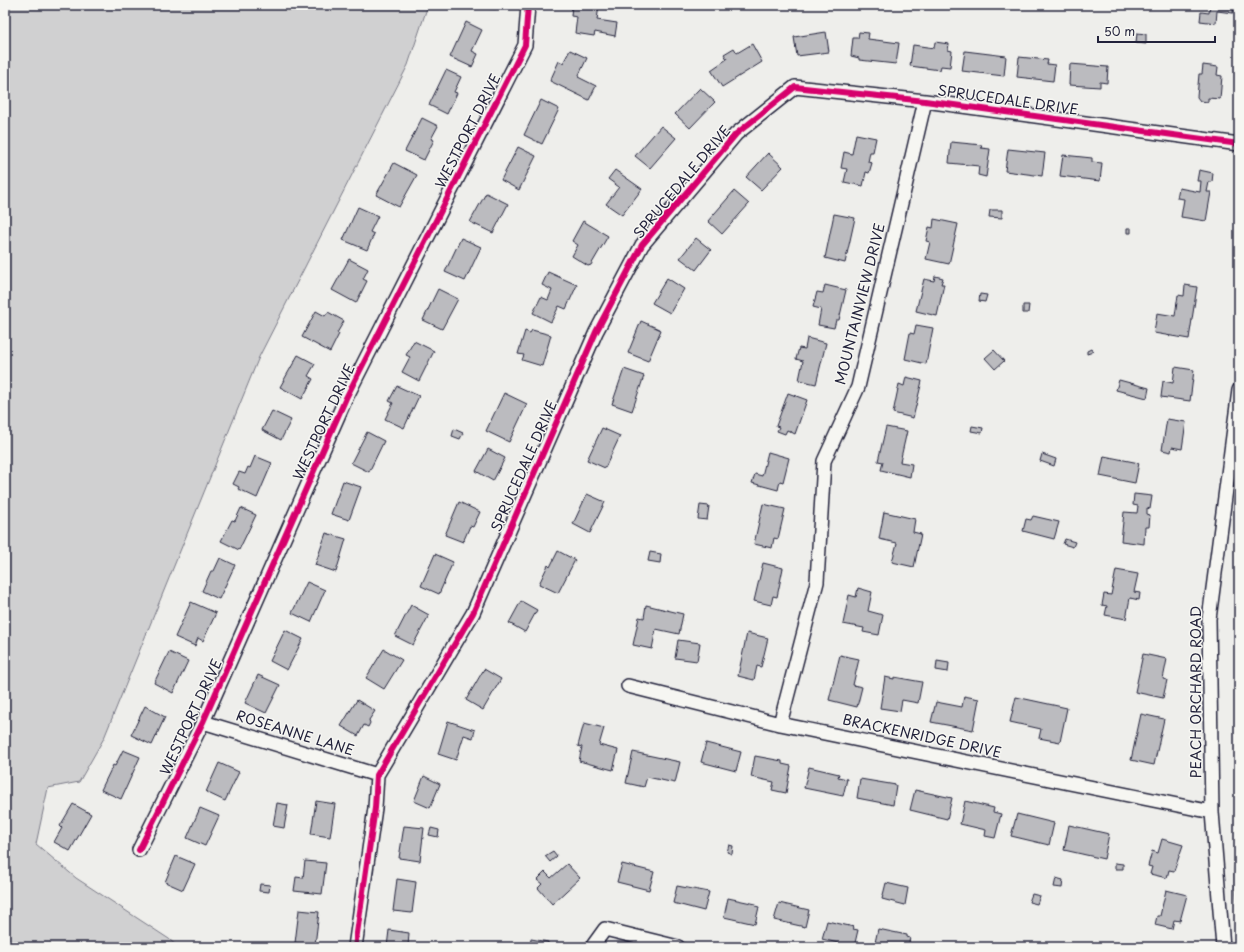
<svg xmlns="http://www.w3.org/2000/svg" width="1244" height="952" font-family="'Playpen Sans',sans-serif">
  <style>
    .green { fill: #d0d0d1; stroke: #797986 }
    .building { fill: #bbbbbf; stroke: #22223b }
    .lines { fill: none; stroke-linecap: round; stroke-linejoin: round }
    .street-casing { stroke: #22223b; stroke-width: 16 }
    .street { stroke: #f6f6f2; stroke-width: 13 }
    .cycleway-casing { stroke: #f6f6f2; stroke-width: 8 }
    .cycleway { stroke: #d6006c; stroke-width: 6 }
    .labels { text-anchor: middle; stroke-width: 3; stroke-linejoin: round; paint-order: stroke }
    .street-label { font-size: 14px; fill: #22223b; stroke: #f6f6f2 }
  </style>
  <rect width="100%" height="100%" fill="#eeeeeb"/>
  <filter id="ink" filterUnits="userSpaceOnUse"><feTurbulence type="fractalNoise" baseFrequency=".025" numOctaves="2"/><feDisplacementMap in="SourceGraphic" scale="8" xChannelSelector="R" yChannelSelector="G"/><feConvolveMatrix kernelMatrix="1 2 1 2 8 2 1 2 1" color-interpolation-filters="sRGB"/></filter>
  <g filter="url(#ink)">
    <path class="green" d="M5,5H428L408,65L259,357L104,738L79,782L48,788L36,844L76,878L169,939L178,947H5Z
      M1239,812V943L1234,870Z"/>
    <path class="building" d="M479,5H496V9L478,8Z
      M572,5H599L597,20L617,23L615,36L595,32L594,36L575,33L577,17L571,16Z
      M1210,5H1234L1233,13L1217,11L1216,23L1200,21L1201,12L1209,13Z
      M466,22L482,30L472,51L478,54L472,67L450,57Z
      M826,32L829,52L797,56L794,37Z
      M859,32L869,33L868,39L899,43L896,64L859,60V58L851,56L853,38H858Z
      M1137,33L1146,34V44L1136,43Z
      M935,42L949,44L948,50L952,51L950,67L941,66L940,70L910,66L913,45L934,48Z
      M752,44L762,62L722,87L711,70L727,59L724,54L734,48L737,53Z
      M570,50L587,58L578,77L596,86L589,100L550,81L559,61L563,63Z
      M965,51L1006,56L1004,76L962,71Z
      M1019,57L1048,60L1047,64L1055,65L1053,81L1017,77Z
      M1070,64L1108,67L1107,83L1100,82V87L1069,85Z
      M1203,65L1218,67L1217,75L1222,76L1220,99L1208,98V102L1200,101L1197,97L1199,74H1202Z
      M446,70L461,77L454,92L457,93L447,114L429,105Z
      M700,88L715,102L690,128L675,114Z
      M541,100L559,109L542,144L524,135Z
      M422,118L438,126L431,139L434,140L424,160L405,151Z
      M661,126L676,138L650,168L635,156Z
      M856,134L876,138L873,152H870L868,162L872,163L869,173L866,172L863,186L844,182L847,169L841,168L844,152L852,154Z
      M951,142L982,145L981,148L990,149L986,177L978,175L979,166L949,163Z
      M518,147L536,156L519,190L501,180Z
      M1008,149L1045,153L1042,176L1005,171Z
      M768,153L783,167L761,190L746,177Z
      M1063,155L1092,158V162L1102,163L1100,181L1060,176Z
      M394,163L417,175L399,207L376,195Z
      M615,170L642,189L622,215L606,204L619,187L608,179Z
      M1199,170L1213,173L1212,182H1209L1207,192H1211L1206,221L1181,217L1184,199L1177,198L1179,188L1200,192L1201,181H1197Z
      M734,191L749,204L722,234L708,221Z
      M486,193L508,204L493,233L470,222Z
      M358,207L378,216L370,232L374,234L367,250L343,240Z
      M990,210H1002V218L989,217Z
      M834,214L855,218L845,263L825,258Z
      M934,219L958,224L949,264L926,259L930,242L926,241L929,227L933,228Z
      M583,221L608,236L591,265L588,266L572,256L578,245L572,241Z
      M1127,228H1131V233H1127Z
      M461,238L481,247L465,281L445,272Z
      M696,238L711,250L696,270L680,258Z
      M349,259L368,269L363,279L367,281L356,303L332,290Z
      M548,272L577,285L566,309L559,306L551,322L533,313L541,297L548,300L552,290L542,285Z
      M935,276L943,278L941,284H944L937,316L916,311L924,279L934,281Z
      M667,278L684,289L670,313L652,303Z
      M825,285L846,290L839,320H836L834,328L818,325L821,309L813,307L817,292L823,293Z
      M1185,285L1197,287L1189,339L1154,333L1157,313L1175,316L1178,295L1184,296Z
      M438,289L458,299L442,329L423,320Z
      M980,294L987,295L985,302L979,301Z
      M1023,305H1029L1028,313H1023Z
      M316,311L325,316L328,312L344,321L337,333L339,334L330,352L302,337Z
      M641,321L661,330L648,361L628,353Z
      M916,325L933,328L926,364L905,359L910,333L914,334Z
      M532,330L551,335L542,366L522,360L524,355L518,354L525,331L530,333Z
      M807,338L826,343L816,384L799,380L803,361L796,359L799,348L805,349Z
      M414,341L434,351L419,381L402,372L410,357L406,355Z
      M1091,349L1093,352L1087,354V351Z
      M994,350L1004,361L995,369L985,358Z
      M298,355L315,364L308,376L313,379L302,399L280,387Z
      M1175,367L1194,370L1190,401L1161,397L1163,381L1173,383Z
      M624,369L644,376L632,411L612,404Z
      M906,377L922,381L913,418L893,413L899,384L904,386Z
      M1119,380L1149,388L1147,398L1116,390Z
      M397,386L419,396L404,428L385,419L393,403L389,401Z
      M504,393L527,404L509,442L486,431Z
      M788,393L807,400L795,434L787,430L785,434L777,431L779,427L776,426Z
      M272,411L291,420L281,440L262,430Z
      M1167,419L1186,422L1182,449L1172,447L1171,452L1162,450Z
      M972,426L983,428L982,433L971,431Z
      M886,427L907,431L900,462L912,464L910,477L881,470L883,462L878,461Z
      M602,428L620,436L605,468L587,460Z
      M454,429L463,433L460,439L452,436Z
      M367,432L384,441L369,472L351,463Z
      M488,449L505,458L493,481L476,471Z
      M768,452L789,458L783,482L780,481L778,490L752,483L755,474L762,476Z
      M1042,454L1056,459L1054,466L1040,461Z
      M255,456L272,463L257,498L238,489L239,487L233,484L239,472L245,474L248,467L250,468Z
      M1104,456L1139,463L1135,483L1100,476Z
      M343,481L361,487L349,520L331,514Z
      M587,494L605,502L590,533L573,524Z
      M1134,494L1152,496L1150,509L1147,508V514L1150,515L1149,527H1145L1144,544L1121,541L1124,512L1137,513L1138,506L1133,505Z
      M459,502L480,512L473,527L470,526L463,542L445,535Z
      M763,504L785,509L778,539L774,538L772,548L754,544Z
      M700,505L709,506L707,520L698,519Z
      M241,508L256,515L239,550L221,541L232,520L235,521Z
      M884,512L915,519L913,532L921,534L914,567L892,562L897,543L879,539Z
      M1033,516L1059,522L1054,539L1023,531L1026,519L1031,520Z
      M326,533L346,539L336,572L315,565Z
      M1065,539L1075,542L1073,547L1063,544Z
      M558,551L575,560L558,593L539,584L548,565L550,567Z
      M650,552L661,554L660,563L648,561Z
      M435,554L453,562L439,594L421,586Z
      M220,558L235,565L219,599L202,591L211,571H214Z
      M763,563L783,568L777,597L773,596L771,605L754,601Z
      M1116,570L1138,574L1134,592L1140,593L1139,600L1130,598L1126,619L1105,615L1107,606L1102,605L1104,594L1111,595Z
      M307,582L325,590L311,622L292,613Z
      M858,588L872,592L868,611L883,615L879,635L863,632L864,628L843,624L849,595L856,597Z
      M521,601L537,610L525,632L509,623Z
      M191,602L216,613L203,641L198,638L195,646L175,637Z
      M411,605L429,615L413,645L395,636Z
      M646,605L683,614L679,634L656,629L652,649L633,645L639,617L644,618Z
      M285,630L303,639L287,670L270,661Z
      M747,633L768,638L761,667L757,666L754,680L738,676Z
      M678,640L700,643L697,661L675,658Z
      M384,649L402,660L384,689L366,678Z
      M169,652L188,661L173,693L154,683Z
      M1143,654L1167,659L1163,679L1167,680L1163,698L1135,692Z
      M840,655L859,659L853,685L862,687L857,707L829,700Z
      M937,661L949,663L948,672L936,670Z
      M484,669L501,679L483,710L466,700Z
      M258,675L280,685L266,713L245,703Z
      M885,677L894,679V677L922,682L918,703L902,700L900,711L880,708Z
      M964,696L979,699L973,730L931,722L936,702L962,707Z
      M1016,697L1067,708L1060,742L1039,738L1041,729L1010,722Z
      M357,700L375,711L369,720L370,723L368,727L364,725L358,736L341,726Z
      M145,706L165,717L152,745L131,735Z
      M1141,714L1164,719L1154,765L1131,760Z
      M448,721L475,730L473,738L464,735L456,760L438,754Z
      M584,723L604,728L599,745L618,750L613,770L579,761L582,747L578,746Z
      M706,743L741,752L736,771L701,762Z
      M123,750L140,757L121,799L101,790L113,765L115,766Z
      M633,752L680,762L675,783L647,777L644,787L626,783Z
      M755,756L782,761V764L791,766L786,793L772,790L774,782L751,777Z
      M219,763L239,772L225,801L206,792Z
      M809,767L839,774L838,777L847,779L843,796L804,788Z
      M424,776L440,784L430,808L414,801Z
      M860,779L896,785L893,805L857,798Z
      M915,790L952,798L947,819L910,810Z
      M316,801L335,804L330,837L311,834Z
      M965,801L994,808L993,812L1001,814L995,838L985,836L986,830L960,824Z
      M277,803L288,805L284,828L273,826Z
      M73,804L91,814L70,851L54,842L62,828L60,826Z
      M200,808L219,816L205,846L187,838Z
      M1017,814L1054,823L1049,845L1011,836Z
      M1069,825L1109,834L1104,859L1064,850Z
      M404,826L424,828L420,861L399,858Z
      M431,828L439,830L438,837L429,835Z
      M1162,839L1183,845L1174,871L1169,870L1167,878L1150,874L1152,867L1148,866L1152,851L1158,853Z
      M729,845L733,846L732,854L727,852Z
      M553,851L557,856L550,862L545,856Z
      M176,856L195,864L183,890L165,882Z
      M305,861L326,863L322,894L294,891L296,877L303,878Z
      M1115,863L1123,864V869H1115Z
      M567,864L580,878L552,904L538,888L542,884L537,880L545,872L551,878Z
      M622,864L654,872L649,890L617,882Z
      M1056,878L1063,880L1062,888L1054,887Z
      M397,879L416,882L412,913L393,911Z
      M886,883L908,888L905,905L882,899Z
      M260,884L270,885L269,892L259,891Z
      M677,886L709,892L704,911L673,903Z
      M1166,890L1187,895L1180,921L1174,920L1172,929L1155,925L1157,916H1160Z
      M1032,894L1040,896L1037,904L1029,902Z
      M728,898L756,904L755,906L759,907L755,924L724,917Z
      M779,903L809,910L805,927L774,920Z
      M299,910L319,912L315,945L295,943Z
      M827,921L854,927L853,929L858,930L854,947L822,939Z
      M878,929L907,935V937L910,938L908,947H874Z
      M389,930L409,933L408,947H387Z
      M531,939L548,942V947H530Z"/>
    <g class="lines">
      <defs>
        <path id="street" d="M628,686L780,724L1212,812
          M203,722L377,775
          M780,724L817,582L824,461L858,387L925,101
          M139,850L203,722L346,398L525,45L528,5
          M355,947L375,808L377,775L473,613L596,332L642,245L736,134L795,87L925,101L1239,144
          M592,947L605,929L678,947
          M1223,947L1212,812L1209,619L1239,390"/>
      </defs>
      <use href="#street" class="street-casing"/>
      <use href="#street" class="street"/>
      <defs>
        <path id="cycleway" d="M139,850L203,722L346,398L525,45L528,5
          M355,947L375,808L377,775L473,613L596,332L642,245L736,134L795,87L925,101L1239,144"/>
      </defs>
      <use href="#cycleway" class="cycleway-casing"/>
      <use href="#cycleway" class="cycleway"/>
    </g>
  </g>
  <g class="labels">
    <g class="street-label">
      <text transform="translate(1008 100) rotate(8)" y="5">SPRUCEDALE DRIVE</text>
      <text transform="translate(468 131) rotate(-63)" y="5">WESTPORT DRIVE</text>
      <text transform="translate(682 182) rotate(-50)" y="5">SPRUCEDALE DRIVE</text>
      <text transform="translate(860 304) rotate(-76)" y="5">MOUNTAINVIEW DRIVE</text>
      <text transform="translate(324 422) rotate(-65)" y="5">WESTPORT DRIVE</text>
      <text transform="translate(524 466) rotate(-66)" y="5">SPRUCEDALE DRIVE</text>
      <text transform="translate(1196 692) rotate(-90)" y="5">PEACH ORCHARD ROAD</text>
      <text transform="translate(191 717) rotate(-65)" y="5">WESTPORT DRIVE</text>
      <text transform="translate(295 733) rotate(17)" y="5">ROSEANNE LANE</text>
      <text transform="translate(922 736) rotate(12)" y="5">BRACKENRIDGE DRIVE</text>
    </g>
  </g>
  <rect width="1244" height="952" fill="none" stroke="#f6f6f2" stroke-width="20"/>
  <rect x="10" y="10" width="1224" height="932" fill="none" stroke="#22223b" stroke-width="1.5" filter="url(#ink)"/>
  <path d="M1098 36v6h117v-6" fill="none" stroke="#22223b" stroke-width="2"/>
  <text x="1104" y="36" font-size="12" fill="#22223b" stroke="#f6f6f2" stroke-width="3" paint-order="stroke">50 m</text>
</svg>
